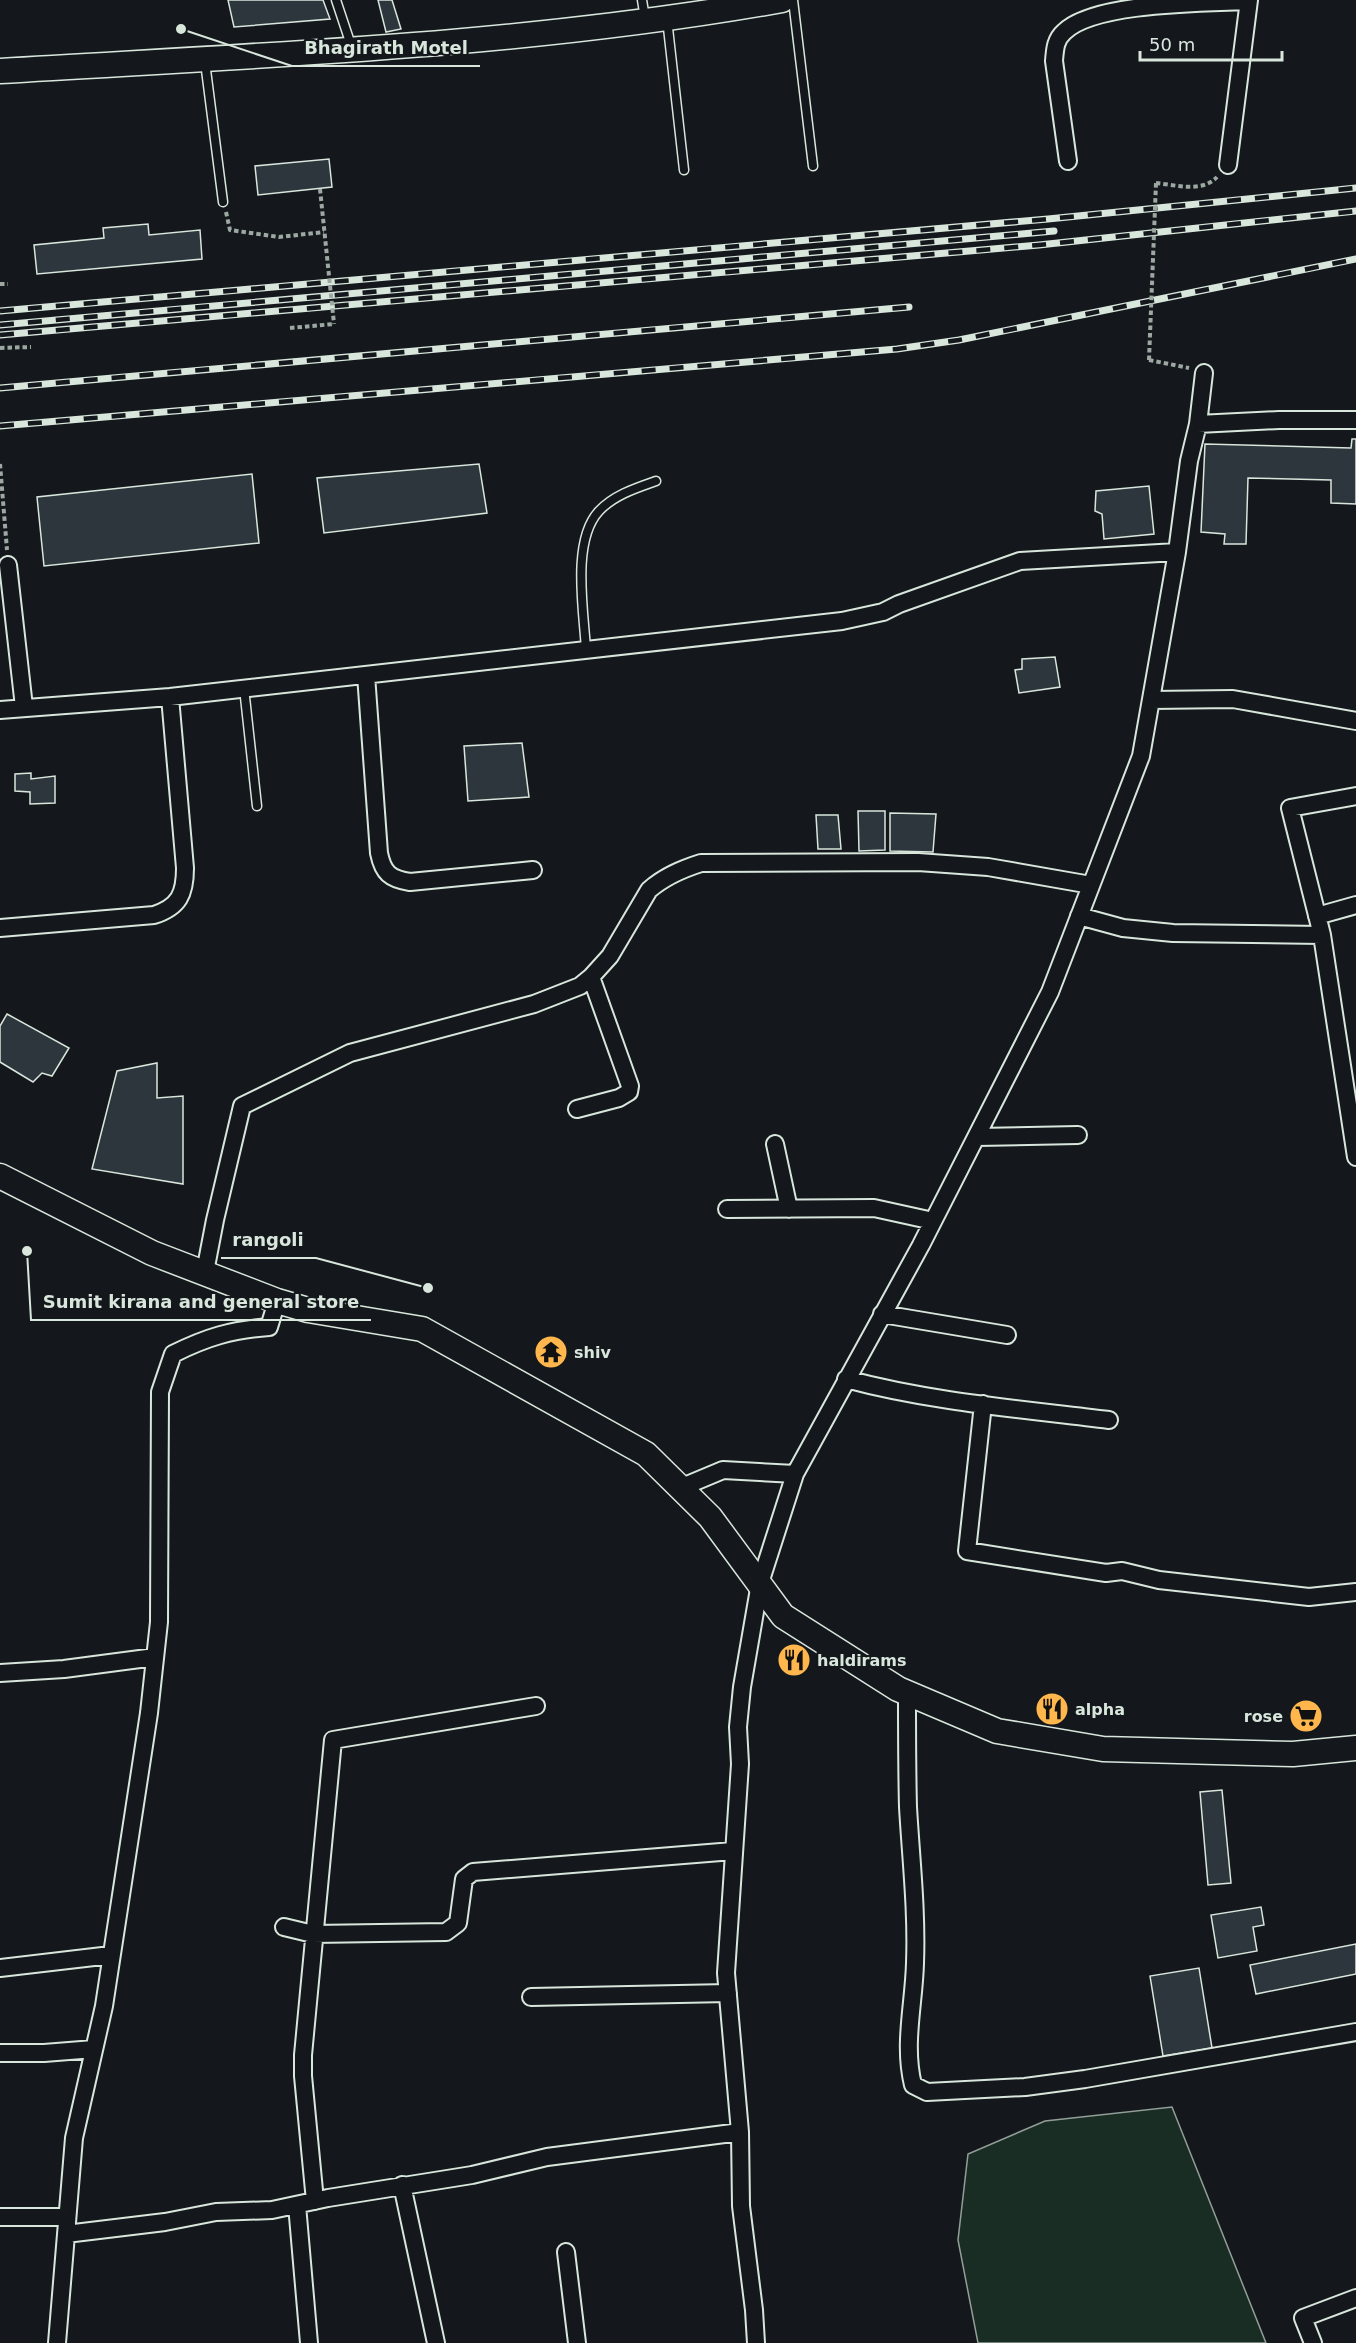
<svg xmlns="http://www.w3.org/2000/svg" width="1356" height="2343" font-family="'DejaVu Sans',sans-serif">
  <style>
    .green { fill: #1a2d24; stroke: #939e99; stroke-width: 1.5 }
    .building { fill: #2c363c; stroke: #d8e6dc; stroke-width: 1.5 }
    .lines { fill: none; stroke-linecap: round; stroke-linejoin: round }
    .lane-casing { stroke: #d8e6dc; stroke-width: 11 }
    .street-casing { stroke: #d8e6dc; stroke-width: 20 }
    .secondary-casing { stroke: #d8e6dc; stroke-width: 27 }
    .path { stroke: #9da8a2; stroke-width: 4; stroke-dasharray: 4.5 3; stroke-linecap: butt }
    .lane { stroke: #14181c; stroke-width: 8 }
    .street { stroke: #14181c; stroke-width: 16 }
    .secondary { stroke: #14181c; stroke-width: 24 }
    .rail-casing { stroke: #d8e6dc; stroke-width: 7 }
    .rail { stroke: #14181c; stroke-width: 4.5; stroke-dasharray: 14; stroke-linecap: butt }
    .path-bridge { stroke: #9da8a2; stroke-width: 4; stroke-dasharray: 4.5 3; stroke-linecap: butt }
    .labels { text-anchor: middle; stroke-width: 4.5; stroke-linejoin: round; paint-order: stroke }
    .poi-label { font-size: 16px; font-weight: bold; fill: #d8e6dc; stroke: #14181c; text-anchor: start }
    .leader { fill: none; stroke: #d8e6dc; stroke-width: 2 }
    .callout-dot { fill: #d8e6dc; stroke: #14181c; stroke-width: 2 }
    .callout-label { font-size: 18px; text-anchor: middle; font-weight: bold; fill: #d8e6dc; stroke: #14181c; stroke-width: 4.5; stroke-linejoin: round; paint-order: stroke }
  </style>
  <rect width="100%" height="100%" fill="#14181c"/>
  <path class="green" d="M1172,2107L1266,2343H978L958,2240L968,2154L1045,2121Z"/>
  <path class="building" d="M228,0H323L330,19L234,27Z
    M378,0H392L401,29L386,32Z
    M329,159L332,187L258,195L255,166Z
    M148,224L149,235L200,230L202,259L37,274L34,245L104,238L103,228Z
    M1352,439H1356V504L1331,503V480L1248,478L1246,544H1224L1225,534L1201,532L1205,444L1351,448Z
    M479,464L487,513L324,533L317,478Z
    M252,474L259,543L44,566L37,497Z
    M1149,486L1154,534L1104,539L1102,514L1095,511L1096,491Z
    M1055,657L1060,687L1019,693L1015,670L1022,669V659Z
    M522,743L529,797L468,801L464,746Z
    M31,773V779L55,776V803L30,804V792L15,791V774Z
    M858,811H885V850L859,851Z
    M890,813L936,814L933,852L890,851Z
    M816,815H838L841,849H818Z
    M7,1014L69,1048L52,1076L42,1073L33,1082L0,1062V1026Z
    M157,1063V1098L183,1096V1184L92,1169L117,1071Z
    M1222,1790L1231,1883L1208,1885L1200,1792Z
    M1261,1907L1264,1925L1253,1927L1257,1951L1218,1958L1211,1915Z
    M1356,1944V1974L1256,1994L1250,1965Z
    M1199,1968L1212,2048L1163,2056L1150,1976Z"/>
  <g class="lines">
    <defs>
      <path id="lane" d="M336,0L352,48
        M642,0L645,18
        M793,0L813,166
        M667,19L684,170
        M205,62L223,202
        M586,650C584,612 571,541 599,511C614,495 636,488 656,481
        M244,688L257,806"/>
      <path id="street" d="M1068,161L1054,61C1055,50 1055,40 1064,32C1094,2 1206,3 1248,1
        M1228,165L1249,0
        M1198,424L1204,373
        M8,565L24,707
        M366,675L379,853C383,873 390,879 410,882L533,870
        M1151,700L1233,699L1356,721
        M0,710L170,697L842,621L883,612L899,604L1020,561L1177,552
        M1356,796L1290,808L1322,935L1356,1157
        M1079,916L1123,928L1173,933L1322,935
        M1317,916L1356,905
        M0,928L154,915C179,907 185,894 185,868L170,697
        M577,1109L619,1098L629,1092L630,1086L591,977
        M977,1137L1078,1135
        M775,1144L789,1209
        M727,1209L874,1208L933,1221
        M205,1272L215,1220L242,1106L350,1053L534,1004L580,986L591,977L610,956L649,890C665,876 682,869 701,863L918,862L988,867L1091,885
        M882,1314L1007,1335
        M846,1379C931,1402 1021,1409 1109,1420
        M983,1404L967,1551L1106,1573L1122,1571L1159,1580L1309,1597L1356,1592
        M680,1488L723,1470L795,1474
        M0,1673L64,1669L155,1657
        M907,1693C907,1731 907,1769 908,1807C911,1859 917,1911 915,1963C914,2004 903,2044 913,2085L927,2092L1025,2087L1085,2079L1356,2032
        M284,1927L313,1934L446,1932L458,1923L464,1879L473,1872L733,1851
        M0,1968L111,1955
        M531,1997L728,1993
        M0,2053H44L94,2049
        M740,2132L741,2206L754,2310L756,2343
        M402,2185L436,2343
        M315,2201L303,2076V2055L333,1740L536,1706
        M297,2205L309,2343
        M0,2217H67
        M66,2234L165,2222L216,2212L272,2210L328,2198L472,2175L547,2157L740,2132L726,1973L740,1764L738,1727L742,1687L760,1583L795,1474L921,1245L1050,992L1141,756L1177,552L1189,461L1198,424L1279,420H1356
        M566,2252L577,2343
        M57,2343L74,2138L104,2006L149,1713L159,1622L160,1392L173,1354C207,1337 231,1330 269,1327L277,1301
        M1313,2343L1303,2318L1356,2298"/>
      <path id="secondary" d="M0,71C261,55 524,46 782,0
        M0,1176L152,1253L277,1301L308,1310L422,1329L646,1454L710,1517L783,1616L898,1689L997,1731L1103,1749L1293,1754L1356,1748"/>
    </defs>
    <use href="#lane" class="lane-casing"/>
    <use href="#street" class="street-casing"/>
    <use href="#secondary" class="secondary-casing"/>
    <path class="path" d="M1156,183C1176,185 1202,193 1217,177
      M226,212L230,230L279,237L324,232
      M0,284H8
      M290,328L334,324
      M0,348L31,347
      M1149,360L1189,368
      M0,464L7,550"/>
    <use href="#lane" class="lane"/>
    <use href="#street" class="street"/>
    <use href="#secondary" class="secondary"/>
    <defs>
      <path id="rail" d="M0,311L1048,219L1356,188
        M0,325L1054,231
        M0,335L1039,245L1356,211
        M0,388L909,307
        M0,426L897,349L959,340L1356,259"/>
    </defs>
    <use href="#rail" class="rail-casing"/>
    <use href="#rail" class="rail"/>
    <path class="path-bridge" d="M320,189L334,324
      M1149,360L1156,183"/>
  </g>
  <defs>
    <symbol id="temple-disc" viewBox="-11 -11 22 22"><circle r="9.5" fill="#ffb74d" stroke="#14181c"/><path d="M0-6L5-2H3V0L6.5 2.5H4V6H1.5V3h-3V6H-4V2.5H-6.5L-3 0V-2H-5Z" fill="#111"/></symbol>
    <symbol id="restaurant-disc" viewBox="-11 -11 22 22"><circle r="9.5" fill="#ffb74d" stroke="#14181c"/><path d="M-5-6h1v4h1v-4h1v4h1v-4h1v5L-1.5 .5V6h-2V.5L-5-1ZM5-6V6H3V1.5H1.5Q1.5-4 5-6Z" fill="#111"/></symbol>
    <symbol id="supermarket-disc" viewBox="-11 -11 22 22"><circle r="9.5" fill="#ffb74d" stroke="#14181c"/><path d="M-6-5.5h2.5l.6 2H6L4.5 2H-2.5L-4.4-4H-6ZM-1.5 3.2a1.3 1.3 0 1 0 .1 0ZM3 3.2a1.3 1.3 0 1 0 .1 0Z" fill="#111"/></symbol>
  </defs>
  <g fill-rule="evenodd">
    <use href="#temple-disc" x="532" y="1333" width="38" height="38"/>
    <use href="#restaurant-disc" x="775" y="1641" width="38" height="38"/>
    <use href="#restaurant-disc" x="1033" y="1690" width="38" height="38"/>
    <use href="#supermarket-disc" x="1287" y="1697" width="38" height="38"/>
  </g>
  <g class="labels">
    <g class="poi-label">
      <text x="574" y="1358">shiv</text>
      <text x="817" y="1666">haldirams</text>
      <text x="1075" y="1715">alpha</text>
      <text x="1283" y="1722" text-anchor="end">rose</text>
    </g>
  </g>
  <path class="leader" d="M181 29L292 66H480M428 1288L316 1258H221M27 1251L31 1320H371"/>
  <g class="callout-dot">
    <circle cx="181" cy="29" r="6"/>
    <circle cx="428" cy="1288" r="6"/>
    <circle cx="27" cy="1251" r="6"/>
  </g>
  <g class="callout-label">
    <text x="386" y="54">Bhagirath Motel</text>
    <text x="268" y="1246">rangoli</text>
    <text x="201" y="1308">Sumit kirana and general store</text>
  </g>
  <path d="M1140 51v9h142v-9" fill="none" stroke="#d8e6dc" stroke-width="3"/>
  <text x="1149" y="51" font-size="18" fill="#d8e6dc" stroke="#14181c" stroke-width="4.5" paint-order="stroke">50 m</text>
</svg>
